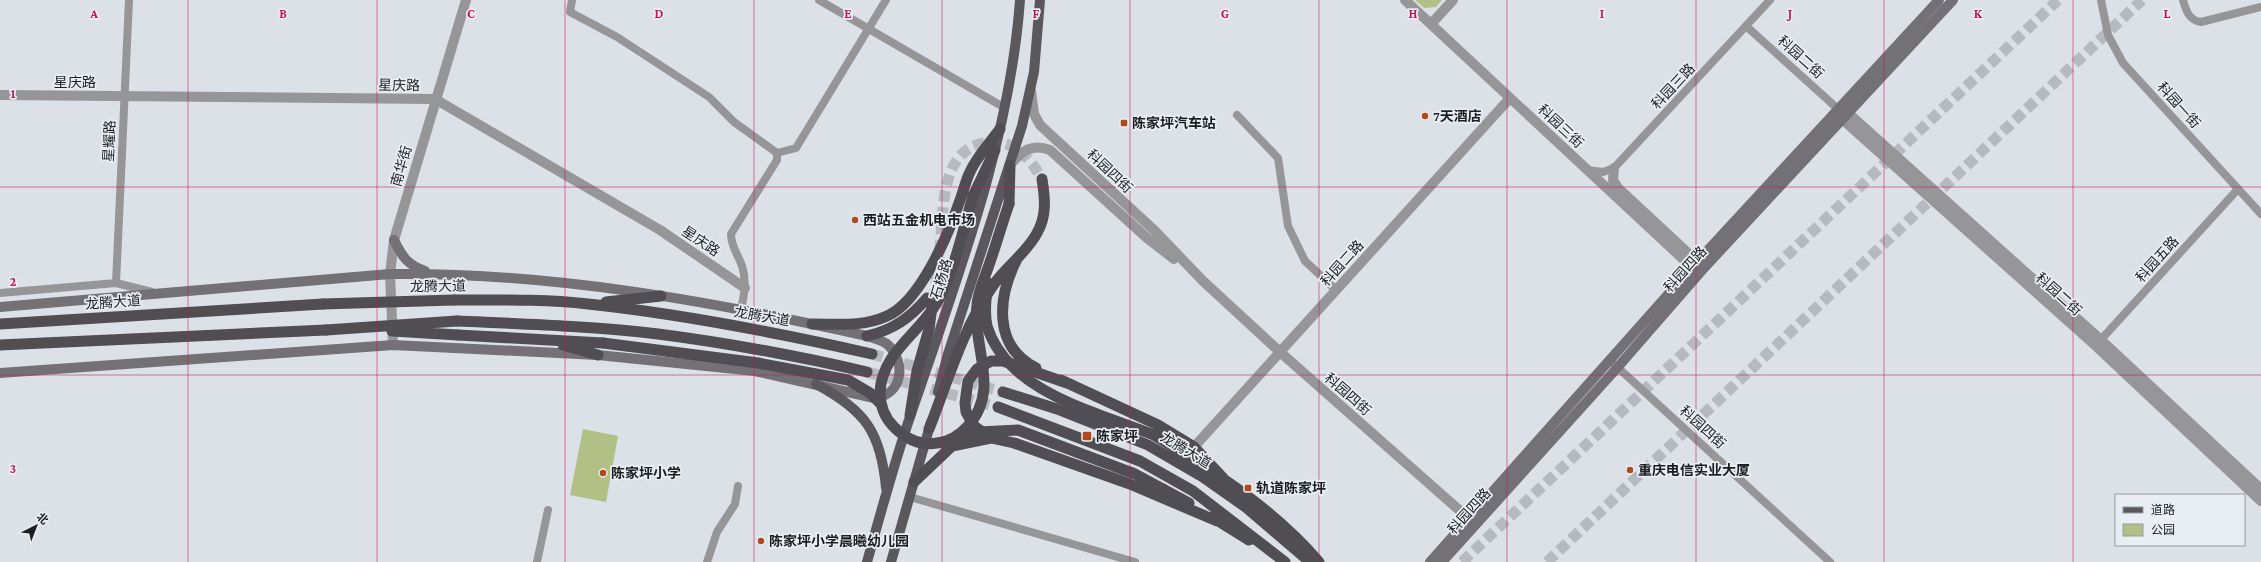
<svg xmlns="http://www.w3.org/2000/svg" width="2261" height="562" font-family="'Crimson Pro','Noto Sans SC',serif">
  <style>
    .green { fill: #b2bf85 }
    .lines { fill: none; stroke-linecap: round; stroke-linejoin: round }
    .trunk-tunnel { stroke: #b6b9bf; stroke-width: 11; stroke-dasharray: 11 5.5; stroke-linecap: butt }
    .minor { stroke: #969598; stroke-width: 8 }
    .tertiary { stroke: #969598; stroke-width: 10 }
    .secondary { stroke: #737175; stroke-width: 10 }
    .primary { stroke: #5a585d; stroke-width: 10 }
    .trunk { stroke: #504e52; stroke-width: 11 }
    .trunk-bridge { stroke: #504e52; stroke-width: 11 }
    .grid { fill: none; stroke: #c2185b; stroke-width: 1; stroke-opacity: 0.55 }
    .poi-dot { fill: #af4a1c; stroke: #e9eef4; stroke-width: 1.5 }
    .labels { text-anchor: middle; stroke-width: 3.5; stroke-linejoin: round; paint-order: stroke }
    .street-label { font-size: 14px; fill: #1d1e21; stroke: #e9eef4 }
    .poi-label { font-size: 14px; font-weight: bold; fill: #1d1e21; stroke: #e9eef4; text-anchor: start }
    .grid-label { font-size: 13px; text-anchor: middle; font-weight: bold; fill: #c2185b; stroke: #e9eef4; stroke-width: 3.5; stroke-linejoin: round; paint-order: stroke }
  </style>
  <rect width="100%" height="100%" fill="#dce0e7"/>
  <path class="green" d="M1415,0H1442L1436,7L1424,8Z
    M583,429L618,436L606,502L570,495Z"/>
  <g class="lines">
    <path class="trunk-tunnel" d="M933,300C937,279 939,258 941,236C944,197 943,141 997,142C1018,143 1033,163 1042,179
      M872,354L1003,392
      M867,372L998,407
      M1462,562L2058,0
      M1547,562L2142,0"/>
    <path class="minor" d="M572,0L570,12L617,37L709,97L734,122L777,153V160L731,234C731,247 738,254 742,266C747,281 744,296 741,310
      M819,0L1005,108
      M2101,0L2108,35L2123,63L2261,214
      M2183,0C2186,11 2189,20 2201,22L2261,7
      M1746,26L1838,109
      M1237,115L1278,158L1288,226L1305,261L1336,290
      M777,153L796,148L886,0
      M1587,170L1603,172L1614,168L1770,0
      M116,283L129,0
      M0,293L116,283L152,292
      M2097,344L2238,189
      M1614,364L1830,562
      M910,497L1135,562
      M537,562L548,510
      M707,562L717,532L735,504L738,486"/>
    <path class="tertiary" d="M1405,0L1697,272
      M1431,24L1453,0
      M1031,91L1034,114L1040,125L1155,231L1203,281L1280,352L1475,524
      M0,95L435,99L660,230L745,288
      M1841,110L1848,113L2101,340L2261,489
      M1838,111L1842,119L2096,346L2261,501
      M1010,165C1022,151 1031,143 1050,150L1147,238L1174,259
      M1614,168L1613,180L1618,188L1702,266
      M393,345L390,274L394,240L466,0
      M1194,447L1510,98"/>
    <path class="secondary" d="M394,240C402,257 408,265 425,271
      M0,307L390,274C551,272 710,301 867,336C874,338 881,340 887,344C907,362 903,395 874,398L755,371L598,355L393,345L0,373
      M1430,562L1697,262L1939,0
      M1442,562L1617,368L1704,268L1953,0"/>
    <path class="primary" d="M816,384C865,410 881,432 886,488
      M938,392L948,354L1022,126L1034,72L1040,0
      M867,562C881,512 894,463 911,414C956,281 1010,141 1020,0
      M891,562L931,422"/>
    <path class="trunk" d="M973,196L995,150
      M1009,204L1010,165
      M1017,259C998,296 992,346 1036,368
      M454,300C499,300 544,299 588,304C683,314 779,333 872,354
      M606,302L661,296
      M457,321C524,324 591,326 658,334C728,343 798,356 867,372
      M0,324L323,304
      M812,324C838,324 863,327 887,316C920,302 948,235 959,203C963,193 965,183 969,174C976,157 989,144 1000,129
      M458,335L603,343
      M867,336C893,330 910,318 927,298
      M0,345L326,330
      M563,345L598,355
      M1061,380L1158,425L1194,447L1223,478
      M1067,383L1003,361H991L977,369L968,381L965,403L966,412L974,426L991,438L1014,443L1130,484L1217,521
      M1003,392L1057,409L1148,445L1203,477L1247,508L1310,562
      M998,407L1140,461L1193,491L1285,562
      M910,415L917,371L929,329L932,306
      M929,429C948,381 962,330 992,287C1005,267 1026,254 1037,233C1047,216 1045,198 1042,179
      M1154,435C1213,471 1273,508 1319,562
      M914,482L952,446L991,438
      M1163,489L1189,503
      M1212,517L1249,540"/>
    <path class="trunk-bridge" d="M973,196C963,230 955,268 939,299C922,332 882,351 880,392C880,406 884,417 894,427C905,438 920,446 937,443C949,442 959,436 968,426C1001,389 972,348 977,305C978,291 985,277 989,265C996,245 1002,224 1009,204
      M988,283C986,296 984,313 987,326C1007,392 1096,412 1154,435
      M323,304L454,300
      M326,330L457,321
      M392,331L458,335
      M603,343L758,363L848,380L870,393L880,403
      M957,438L979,432L1018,430L1135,474L1163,489"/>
  </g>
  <path class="grid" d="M188,0V562M377,0V562M565,0V562M754,0V562M942,0V562M1130,0V562M1319,0V562M1507,0V562M1696,0V562M1884,0V562M2073,0V562M0,187H2261M0,375H2261"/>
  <g class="poi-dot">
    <circle cx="1425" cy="116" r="4"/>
    <rect x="1120" y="119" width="8" height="8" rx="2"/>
    <circle cx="855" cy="220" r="4"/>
    <rect x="1082" y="431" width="10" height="10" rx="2"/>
    <circle cx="1630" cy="470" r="4"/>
    <circle cx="603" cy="473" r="4"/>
    <rect x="1244" y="484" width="8" height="8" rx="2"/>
    <circle cx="761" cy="541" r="4"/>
  </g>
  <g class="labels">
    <g class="street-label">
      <text transform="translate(1801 57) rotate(42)" y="5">科园二街</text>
      <text x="75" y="87">星庆路</text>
      <text transform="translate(399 85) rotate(1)" y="5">星庆路</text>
      <text transform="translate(1673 86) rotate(-47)" y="5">科园三路</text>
      <text transform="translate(2179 105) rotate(48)" y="5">科园一街</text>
      <text transform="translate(1561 126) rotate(43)" y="5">科园三街</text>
      <text transform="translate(109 141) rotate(-87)" y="5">星耀路</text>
      <text transform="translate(401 166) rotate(-74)" y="5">南华街</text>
      <text transform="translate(1110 171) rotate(43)" y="5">科园四街</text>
      <text transform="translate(701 241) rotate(34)" y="5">星庆路</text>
      <text transform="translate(2157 259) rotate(-48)" y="5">科园五路</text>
      <text transform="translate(1342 263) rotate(-48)" y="5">科园二路</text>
      <text transform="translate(1685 269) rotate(-48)" y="5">科园四路</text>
      <text transform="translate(941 279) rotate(-73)" y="5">石杨路</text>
      <text transform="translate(438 286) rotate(-1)" y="5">龙腾大道</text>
      <text transform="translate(2059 294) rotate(42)" y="5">科园二街</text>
      <text transform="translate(113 302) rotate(-4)" y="5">龙腾大道</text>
      <text transform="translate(762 316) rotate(10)" y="5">龙腾大道</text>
      <text transform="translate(1348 394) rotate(41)" y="5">科园四街</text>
      <text transform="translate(1703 427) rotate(42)" y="5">科园四街</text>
      <text transform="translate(1186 450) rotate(31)" y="5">龙腾大道</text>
      <text transform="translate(1469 511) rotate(-48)" y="5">科园四路</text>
    </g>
    <g class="poi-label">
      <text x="1433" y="121">7天酒店</text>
      <text x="1132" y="128">陈家坪汽车站</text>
      <text x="863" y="225">西站五金机电市场</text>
      <text x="1096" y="441">陈家坪</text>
      <text x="1638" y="475">重庆电信实业大厦</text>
      <text x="611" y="478">陈家坪小学</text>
      <text x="1256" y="493">轨道陈家坪</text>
      <text x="769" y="546">陈家坪小学晨曦幼儿园</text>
    </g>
  </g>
  <g class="grid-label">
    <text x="94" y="18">A</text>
    <text x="283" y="18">B</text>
    <text x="471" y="18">C</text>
    <text x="659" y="18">D</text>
    <text x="848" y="18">E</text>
    <text x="1036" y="18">F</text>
    <text x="1225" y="18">G</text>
    <text x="1413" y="18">H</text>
    <text x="1602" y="18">I</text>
    <text x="1790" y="18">J</text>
    <text x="1978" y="18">K</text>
    <text x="2167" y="18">L</text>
    <text x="13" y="98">1</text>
    <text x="13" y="286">2</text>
    <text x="13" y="473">3</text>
  </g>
  <rect x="2115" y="494" width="130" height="52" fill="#e9eef4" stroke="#979ba0"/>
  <rect x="2123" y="507" width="20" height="6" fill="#5a585d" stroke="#979ba0"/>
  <text x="2151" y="514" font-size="12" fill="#1d1e21">道路</text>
  <rect x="2123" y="524" width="20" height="12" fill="#b2bf85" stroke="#979ba0"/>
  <text x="2151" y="534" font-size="12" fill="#1d1e21">公园</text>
  <g transform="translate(36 526) rotate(42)" stroke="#e9eef4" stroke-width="3" paint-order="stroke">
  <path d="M0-3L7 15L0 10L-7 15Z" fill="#1d1e21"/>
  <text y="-6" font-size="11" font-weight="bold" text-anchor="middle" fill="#1d1e21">北</text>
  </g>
</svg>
